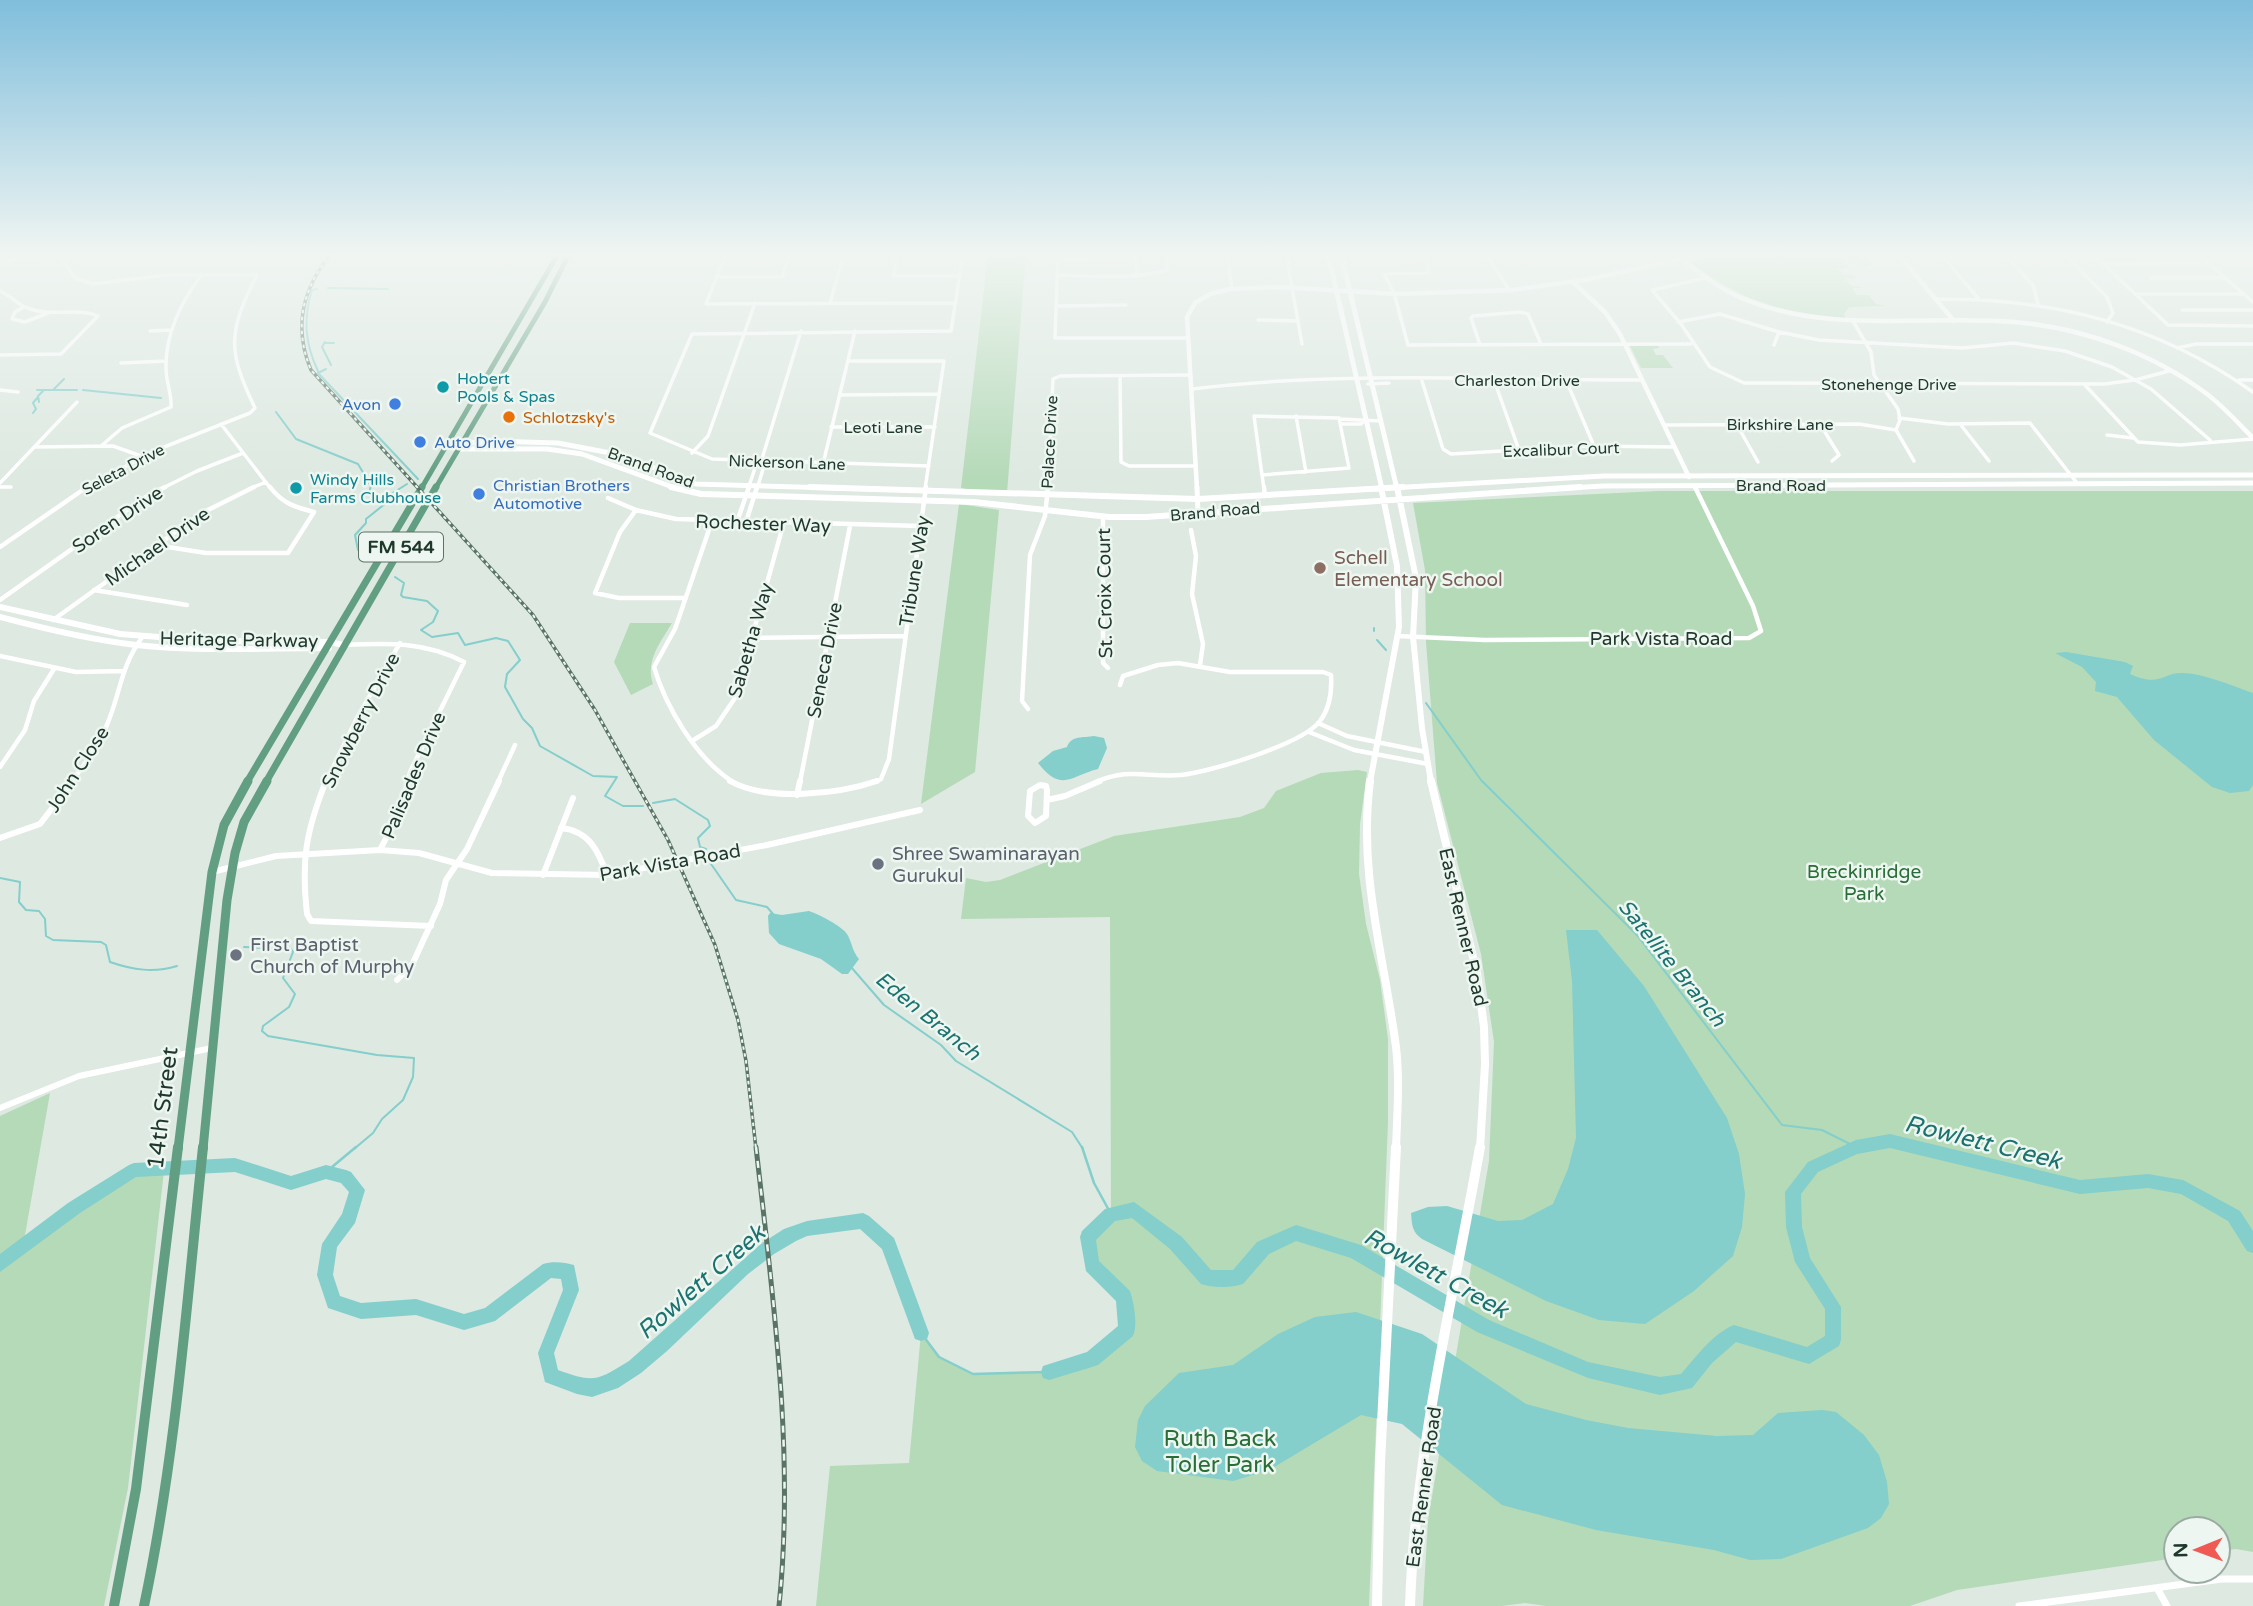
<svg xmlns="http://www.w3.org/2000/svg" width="2253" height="1606" font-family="'Varela Round',sans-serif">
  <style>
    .green { fill: #b5dab8 }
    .water { fill: #84cecb }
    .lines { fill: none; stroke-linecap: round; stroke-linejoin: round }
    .stream-far1 { stroke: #84cecb; stroke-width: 2 }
    .stream { stroke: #84cecb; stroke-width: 2.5 }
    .river { fill: #84cecb; fill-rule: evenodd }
    .minor-far3 { stroke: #fff; stroke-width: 3.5 }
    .minor-far2 { stroke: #fff; stroke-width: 4.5 }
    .minor-far1 { stroke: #fff; stroke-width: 6 }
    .minor { stroke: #fff; stroke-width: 7 }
    .tertiary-far1 { stroke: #fff; stroke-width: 4.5 }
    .tertiary { stroke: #fff; stroke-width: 5 }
    .secondary-far3 { stroke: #fff; stroke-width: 5 }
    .secondary-far2 { stroke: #fff; stroke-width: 6 }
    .secondary-far1 { stroke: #fff; stroke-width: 8 }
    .secondary { stroke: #fff; stroke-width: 10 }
    .primary-far3 { stroke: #629e82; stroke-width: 5 }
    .primary-far2 { stroke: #629e82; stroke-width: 7 }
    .primary-far1 { stroke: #629e82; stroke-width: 9 }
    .primary { stroke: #629e82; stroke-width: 10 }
    .rail-far1-casing { stroke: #597467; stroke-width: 3.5 }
    .rail-casing { stroke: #597467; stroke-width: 5 }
    .rail-far1 { stroke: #edf6f0; stroke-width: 2; stroke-dasharray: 3.5; stroke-linecap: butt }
    .rail { stroke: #edf6f0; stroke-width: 2.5; stroke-dasharray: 7; stroke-linecap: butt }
    .culture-dot { fill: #0f9aa8; stroke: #edf6f0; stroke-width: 2.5 }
    .shop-dot { fill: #3f7fe0; stroke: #edf6f0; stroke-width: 2.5 }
    .food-dot { fill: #e8710a; stroke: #edf6f0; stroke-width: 2.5 }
    .education-dot { fill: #8d6e63; stroke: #edf6f0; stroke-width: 2.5 }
    .worship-dot { fill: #6b7280; stroke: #edf6f0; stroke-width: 2.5 }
    .labels { text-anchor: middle; stroke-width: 5; stroke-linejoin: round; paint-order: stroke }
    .far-culture-label { font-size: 16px; fill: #0d838f; stroke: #edf6f0; text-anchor: start }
    .far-street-label { font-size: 16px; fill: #1f382c; stroke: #edf6f0 }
    .far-shop-label { font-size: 16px; fill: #366cbe; stroke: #edf6f0; text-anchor: start }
    .far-food-label { font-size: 16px; fill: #c56008; stroke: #edf6f0; text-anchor: start }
    .shield { fill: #edf6f0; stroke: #5d7167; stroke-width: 2 }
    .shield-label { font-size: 18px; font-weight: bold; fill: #1f382c }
    .street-label { font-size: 19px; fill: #1f382c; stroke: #edf6f0 }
    .education-label { font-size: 19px; fill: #785e54; stroke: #edf6f0; text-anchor: start }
    .worship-label { font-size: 19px; fill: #5b616d; stroke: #edf6f0; text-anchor: start }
    .park-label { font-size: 19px; fill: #2a6e37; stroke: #edf6f0 }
    .water-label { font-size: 21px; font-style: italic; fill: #1b726f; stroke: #edf6f0 }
    .near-street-label { font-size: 23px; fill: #1f382c; stroke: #edf6f0 }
    .near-park-label { font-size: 23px; fill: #2a6e37; stroke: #edf6f0 }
    .near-water-label { font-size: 24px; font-style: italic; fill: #1b726f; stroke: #edf6f0 }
  </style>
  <rect width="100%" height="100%" fill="#dde9e1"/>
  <path class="green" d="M988,254H1026L1007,493L979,492L961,488Z
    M1719,254H1834L1840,256L1839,260L1842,256L1866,257L1870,266H1862L1857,260H1843L1848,268H1838L1843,275H1854L1856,278H1845L1850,285L1863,288H1852L1857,295H1869L1876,304L1885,306L1849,307L1844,314L1845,318C1778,312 1743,301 1688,261V259Z
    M1658,345L1659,348L1653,349L1656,355H1663L1673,368H1641L1630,346Z
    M1659,491H2253V1552L2236,1549L2218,1551V1529H2176V1558L1957,1590L1910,1606H1546L1525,1603L1502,1606H1423L1428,1520L1489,1161L1494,1042L1481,954L1437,783L1426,642L1425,570L1413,503Z
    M959,504L999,510L975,772L921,804Z
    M630,623H672C660,643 645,661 653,684L631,695L614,662Z
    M1358,770L1367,772L1360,824L1359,874L1366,924L1380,980L1388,1039V1122L1369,1606H816L830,1466L909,1463L921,1333L939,1357L974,1374L1049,1372L1092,1359L1127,1329L1124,1297L1092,1265L1088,1237L1111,1214L1110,917L961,919L966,878L986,882L1000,880L1114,836L1240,817L1264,808L1276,791L1321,773Z
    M50,1093L22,1252L130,1176L164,1171L128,1488L104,1606H0V1116Z"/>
  <path class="water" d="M2066,652L2125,662L2133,666L2130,674C2161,688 2162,672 2183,673C2206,674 2232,686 2253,693V785L2249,791L2230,793L2212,787L2154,740L2117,697L2095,691L2096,682L2082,667L2055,653Z
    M1094,736L1104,738L1107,748L1098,769C1070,776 1062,793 1038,763L1053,751L1067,747C1071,735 1084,738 1094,736Z
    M809,911C818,914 842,926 847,934C852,942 852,951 859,959L848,974H842L821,959L779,944L769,933L768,916L770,913L782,915Z
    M1566,930H1597L1644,986L1727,1118L1739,1154L1745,1194L1742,1227L1733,1256L1694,1291L1645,1324L1599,1320L1546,1301L1422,1239C1412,1232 1412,1225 1411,1213L1428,1207L1447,1206L1498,1221L1522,1220L1553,1204L1568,1169L1576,1138L1572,981Z
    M1356,1312L1422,1334L1526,1404L1586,1420L1628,1428L1717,1436L1753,1435L1778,1413L1822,1410L1836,1412L1864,1435L1879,1455L1887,1482L1889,1504L1881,1518L1868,1528L1781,1559L1750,1560L1714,1550L1596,1530L1502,1505L1402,1424L1361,1415L1269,1470L1233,1481L1157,1471L1142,1461L1135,1447L1138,1420L1145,1406L1179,1373L1233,1365L1278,1334L1315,1317Z"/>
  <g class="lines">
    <path class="stream-far1" d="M328,288L388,289
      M317,289L312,290C303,319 305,344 318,371
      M325,342L322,347L331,365
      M325,343H334
      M326,369L318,373L418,479
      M37,390H77
      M53,390L64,379
      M83,390L161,398
      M39,402L38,396L43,391
      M276,412L296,439L358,464L371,486L368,495L388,496L391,499L366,519V523L355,535L358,550L376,551
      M33,413L36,409L33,403L38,397
      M388,496L407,484
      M395,577L404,583L401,595L403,597L427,601L438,611L433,622L421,630L432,637L458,633L465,645L496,638L508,641L520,660L507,674L505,687L523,719L532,728L540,746L593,776L617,777L605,796L623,806H643
      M1374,628V631
      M1377,640L1386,650
      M1426,703L1481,780L1637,935L1782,1125L1822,1130L1856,1147
      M653,803L675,799L708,820L710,826L698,838L700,847L706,849
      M709,861L736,900L767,907L773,914
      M0,878L20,882L19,902L26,910L39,911L45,919L46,936L53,940L101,942L106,945L110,962C133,970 154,973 177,966
      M244,947L291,949L293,952L283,978L295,994L289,1007L263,1026L262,1031L268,1036L377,1055L414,1058L413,1077L403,1100L382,1119L373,1133L354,1149
      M851,967L884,1005L941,1045L956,1061L1072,1132L1083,1149"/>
    <path class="stream" d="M1082,1147L1094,1183L1111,1214
      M326,1172L356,1147
      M921,1333L939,1357L973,1374L1049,1372"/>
    <path class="river" d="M1890,1134L2080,1180L2148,1174L2183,1180L2240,1211L2253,1231V1253L2247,1251L2228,1221L2181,1194L2148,1188L2080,1194L1890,1148L1857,1154L1818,1172L1801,1194L1802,1227L1810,1258L1841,1307V1340L1839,1346L1809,1364L1736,1342L1712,1363L1692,1388L1660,1395L1588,1378L1477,1332L1351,1258L1296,1241L1269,1254L1243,1284C1232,1288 1212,1288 1201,1284L1170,1249L1132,1218L1115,1221L1096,1240L1099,1261L1130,1291C1134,1303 1138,1324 1133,1336L1098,1365L1092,1367L1049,1380L1043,1378L1041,1372L1043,1366L1087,1352L1118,1326L1116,1301L1086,1271L1080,1237L1082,1231L1105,1209L1134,1202L1182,1237L1211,1270H1233L1257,1242L1296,1225L1361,1245L1489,1320L1588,1362L1660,1377L1681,1374C1696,1357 1712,1334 1734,1325L1807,1347L1825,1336V1309L1795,1262L1786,1227L1785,1192L1808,1162L1856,1140Z
      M235,1158L291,1176L326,1165L346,1170L351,1172L365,1190L355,1223L337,1247L333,1275L340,1296L361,1303L416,1299L464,1314L485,1308L543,1264C552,1261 565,1262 574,1265L579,1290L554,1353L558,1370C594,1383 597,1381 629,1361L762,1243L784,1229L807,1221L863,1213L869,1216L894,1238L929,1333L927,1339L921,1341L915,1339L882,1249L860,1229L807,1236L796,1241L774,1254L748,1274L667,1351L641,1373L618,1388L592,1397L577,1394L545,1382L538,1353L563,1290L561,1279L551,1278L495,1321L464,1330L416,1315L361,1319L328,1308L317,1275L322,1244L342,1214L349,1192L341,1183L326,1179L291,1190L235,1172L136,1177L80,1213L0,1272V1254L68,1203L129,1165L134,1163Z"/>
    <path class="minor-far3" d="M59,254L75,278L92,284L168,275H257C228,332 227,350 255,408L250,413L154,451L84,489
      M726,254L706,304L955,303
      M898,254L893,276H959
      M1058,254L1055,338H1188
      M1136,254L1137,275
      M1227,254L1232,288
      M1286,254L1302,344
      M1424,254L1429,270L1427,273L1384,274L1394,293L1408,345L1691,344
      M1571,254H1584
      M1941,254L1978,298
      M2004,254L2033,285L2038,304
      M2064,254L2107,297L2113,313L2107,322
      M2093,254L2168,325L2253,326
      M2198,254L2253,302
      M1487,255L1509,290
      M1058,260L1136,258
      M2103,264L2209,263
      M1058,275C1095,276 1131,280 1167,270V254
      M716,277H782L790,254
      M1706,278L1652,290L1681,324L1710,367L1744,383L2104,384L2135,380L2169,371
      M2151,278H2227
      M0,291C15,297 16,307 38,311C58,315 79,308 98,316L61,354L0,355
      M2135,294H2244
      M1936,299C2053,298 2157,324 2253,392
      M830,303L844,254
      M1056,306L1126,305
      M24,307L15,312L12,319L25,322L48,313
      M2182,310H2253
      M1258,320L1298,321
      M1853,321L1871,352L1874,375L1898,409L1900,420L1896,430L1914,461
      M1678,322L1720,314L1779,332L1819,340L1963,348L2013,343L2065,351L2112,367L2151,389L2210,440
      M150,331L171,330
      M1480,345L1471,318L1473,316L1520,312L1528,314L1541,344
      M1774,345L1779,332
      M2177,348L2196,344H2253
      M848,361H944L925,489
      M121,363L166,361
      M1120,376L1121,462L1129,466H1195
      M1494,380L1519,450
      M1566,380L1594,446
      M2239,380H2253
      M1422,381L1443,449L1451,454L1588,446L1674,447
      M1368,384L1389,383
      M2084,384L2138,442L2180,445L2253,439
      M1192,389C1338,371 1494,380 1642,380
      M0,390L18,392
      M840,395L939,394
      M1254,416L1339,418L1349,468L1262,475Z
      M1296,416L1306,472
      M1899,418L1948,424L2030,423L2077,483
      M1340,419L1381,421
      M221,424L271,489
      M1341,424H1361L1364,421
      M1820,424L1839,455L1832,461
      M1960,424L1989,461
      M1664,425L1859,424L1896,430
      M1737,425L1758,462
      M831,427H935
      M2107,435L2133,438
      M101,446L122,428L171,407C172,394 166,382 166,369C165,334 181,302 202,274
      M34,447L113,446L141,456
      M692,453L708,436L755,303
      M823,464L855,331
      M929,466L712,459L650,433L692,334L951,331L963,254
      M1262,475L1264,489
      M0,483L77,402
      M1694,486L1696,489
      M0,487H11
      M161,489L197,471L243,453
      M249,489L266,482
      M748,489L756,465L761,462L801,331
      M757,489L764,466L761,462
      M1048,489L1053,379L1060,376L1190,375"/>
    <path class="minor-far2" d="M1264,487L1265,496
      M608,498L636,510L676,519L921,526
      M636,510L620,532L595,593L619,598H686
      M1103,516V663L1108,668
      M712,521L675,629L654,667C666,708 697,759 733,782
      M737,522L749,487
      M746,522L757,487
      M1191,530L1196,556L1192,594L1203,644L1200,665
      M155,545L206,553H288L314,512C295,507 283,504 270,487
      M0,547L87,487
      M94,590L187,605
      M0,600L144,498L165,487
      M53,620L202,513L254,487
      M1397,636L1485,640L1749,638L1761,631L1753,606L1695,487
      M752,638L904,636
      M343,645C386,643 425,641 464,662L410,772L408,782
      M0,656L76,672L123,671
      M1028,709L1022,701L1030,555L1045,516L1048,487
      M1318,723L1347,736L1426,752
      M1309,732L1354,750L1428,764
      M692,741L716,726L735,698L784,522
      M0,767L25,730L34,701L54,669
      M71,782C87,762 102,741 110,717C122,684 122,665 143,636
      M326,782L357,718L400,643
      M498,782L515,745
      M800,782L850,526
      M872,782L881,779L889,759L926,487
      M1096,782C1129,767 1148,778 1181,775C1210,772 1303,744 1320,721C1330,708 1332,691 1331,675L1323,672H1230L1178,663L1158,665L1123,676L1120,685"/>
    <path class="minor-far1" d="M326,781C306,831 301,860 307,914L311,921L431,926
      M730,781C767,802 839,794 877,781
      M1040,785L1046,786L1047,790L1046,816L1035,823L1028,816L1030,791Z
      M797,795L800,781
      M1047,800L1065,796L1100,781
      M561,828C589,831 598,850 607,875
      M0,838L40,824L73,781
      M380,850L403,805L408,781
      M212,872L276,856L380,850L419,853L492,873L607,875L767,845L920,810
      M543,875L573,798
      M397,980L412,965L440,904L446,880L467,849L499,781
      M0,1108L79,1076L212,1048"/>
    <path class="minor" d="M2157,1588L2167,1606
      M2019,1606L2222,1579H2253"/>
    <path class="tertiary-far1" d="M1898,254L1954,321
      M1680,258C1698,272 1717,287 1737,296C1826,336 1922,314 2015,322C2084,328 2152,353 2207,394C2224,407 2238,423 2253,438
      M0,263L32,254
      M1573,282L1605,312L1620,334L1689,477
      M1197,489L1187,317L1195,303L1210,294L1230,289L1278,287L1396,294L1511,290L1585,280L1704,254"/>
    <path class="tertiary" d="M1197,487L1198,513"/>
    <path class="secondary-far3" d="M1328,254L1382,489
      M1341,254L1397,489
      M449,445L490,441L558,443L621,455L696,484L868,489
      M446,446L458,449H547L582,454L678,489
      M1372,489L1604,476L2253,475
      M1551,489L1603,486L2253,483"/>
    <path class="secondary-far2" d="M671,487L701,494L974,502L1109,517H1146L1580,487
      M810,487L1198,499L1403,487
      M1397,487L1416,578L1413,637L1422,728L1431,782
      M0,607L120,634L212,641L330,642L343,645
      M0,617C45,629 90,640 136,645C200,652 265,648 329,648
      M1370,782L1399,627L1397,566L1381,487"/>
    <path class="secondary-far1" d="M1370,781C1358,874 1384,955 1396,1047C1400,1081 1397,1115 1396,1149
      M1431,781L1477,974L1484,1027L1485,1064L1480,1149"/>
    <path class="secondary" d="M1377,1606L1380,1463L1396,1147
      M1410,1606C1415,1452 1453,1299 1480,1147"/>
    <path class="primary-far3" d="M421,489L558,254
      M435,489L545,302L569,254"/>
    <path class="primary-far2" d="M247,782L422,487
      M266,782L436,487"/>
    <path class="primary-far1" d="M178,1149L212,872L224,825L248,781
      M203,1149L227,900L235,853L244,822L267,781"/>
    <path class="primary" d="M114,1606L136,1489L178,1147
      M144,1606C176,1455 187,1300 203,1147"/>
    <defs>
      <path id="rail-far1" d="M331,254C302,289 293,327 311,370L533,615L595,710L668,840L715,945L738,1020L746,1061L756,1149"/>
      <path id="rail" d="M756,1147C773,1299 795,1453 779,1606"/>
    </defs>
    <use href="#rail-far1" class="rail-far1-casing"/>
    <use href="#rail" class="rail-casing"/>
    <use href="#rail-far1" class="rail-far1"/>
    <use href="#rail" class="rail"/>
  </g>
  <linearGradient id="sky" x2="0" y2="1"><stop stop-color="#80bedc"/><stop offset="0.53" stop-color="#f0f5f2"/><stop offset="1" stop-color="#f0f5f2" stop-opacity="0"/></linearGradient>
  <rect width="2253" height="479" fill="url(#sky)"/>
  <g class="culture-dot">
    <circle cx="443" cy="387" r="7"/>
    <circle cx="296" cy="488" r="7"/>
  </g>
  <g class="shop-dot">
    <circle cx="395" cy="404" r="7"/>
    <circle cx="420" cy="442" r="7"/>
    <circle cx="479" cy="494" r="7"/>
  </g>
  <circle class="food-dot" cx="509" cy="417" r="7"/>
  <circle class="education-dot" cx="1320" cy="568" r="7"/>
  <g class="worship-dot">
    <circle cx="878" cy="864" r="7"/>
    <circle cx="236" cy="955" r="7"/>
  </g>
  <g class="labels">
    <g class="far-culture-label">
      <text x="457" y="384">Hobert<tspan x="457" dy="18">Pools &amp; Spas</tspan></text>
      <text x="310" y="485">Windy Hills<tspan x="310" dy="18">Farms Clubhouse</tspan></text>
    </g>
    <g class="far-street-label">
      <text x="1517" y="386">Charleston Drive</text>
      <text x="1889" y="390">Stonehenge Drive</text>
      <text x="1780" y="430">Birkshire Lane</text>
      <text x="883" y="433">Leoti Lane</text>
      <text transform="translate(1049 442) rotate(-87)" y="6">Palace Drive</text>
      <text transform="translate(1561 449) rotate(-2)" y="6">Excalibur Court</text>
      <text transform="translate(787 462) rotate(2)" y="6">Nickerson Lane</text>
      <text transform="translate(651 467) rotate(20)" y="6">Brand Road</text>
      <text transform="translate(123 469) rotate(-28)" y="6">Seleta Drive</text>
      <text x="1781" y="491">Brand Road</text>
      <text transform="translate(1215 511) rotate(-5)" y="6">Brand Road</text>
    </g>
    <g class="far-shop-label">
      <text x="381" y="410" text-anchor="end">Avon</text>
      <text x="434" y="448">Auto Drive</text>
      <text x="493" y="491">Christian Brothers<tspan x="493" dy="18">Automotive</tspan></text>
    </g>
    <g class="far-food-label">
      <text x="523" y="423">Schlotzsky's</text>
    </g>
    <rect class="shield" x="359" y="532.5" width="84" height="29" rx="5"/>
    <g class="shield-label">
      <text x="401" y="553">FM 544</text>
    </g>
    <g class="street-label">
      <text transform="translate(117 519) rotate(-34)" y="7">Soren Drive</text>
      <text transform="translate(763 523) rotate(2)" y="7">Rochester Way</text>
      <text transform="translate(157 546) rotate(-35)" y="7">Michael Drive</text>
      <text transform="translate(914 571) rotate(-81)" y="7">Tribune Way</text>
      <text transform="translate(1104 593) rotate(-91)" y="7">St. Croix Court</text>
      <text x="1661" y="645">Park Vista Road</text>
      <text transform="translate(239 639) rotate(1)" y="7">Heritage Parkway</text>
      <text transform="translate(750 640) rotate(-74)" y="7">Sabetha Way</text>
      <text transform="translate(824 660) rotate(-79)" y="7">Seneca Drive</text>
      <text transform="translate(360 720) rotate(-63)" y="7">Snowberry Drive</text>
      <text transform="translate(77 769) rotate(-57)" y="7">John Close</text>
      <text transform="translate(413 775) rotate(-67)" y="7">Palisades Drive</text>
      <text transform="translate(670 862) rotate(-10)" y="7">Park Vista Road</text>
      <text transform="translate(1464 927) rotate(77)" y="7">East Renner Road</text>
      <text transform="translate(1423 1487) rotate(-82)" y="7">East Renner Road</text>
    </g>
    <g class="education-label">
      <text x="1334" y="564">Schell<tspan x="1334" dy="22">Elementary School</tspan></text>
    </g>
    <g class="worship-label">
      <text x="892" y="860">Shree Swaminarayan<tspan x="892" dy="22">Gurukul</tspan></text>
      <text x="250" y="951">First Baptist<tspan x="250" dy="22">Church of Murphy</tspan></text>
    </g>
    <g class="park-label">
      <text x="1864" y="878">Breckinridge<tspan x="1864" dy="22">Park</tspan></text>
    </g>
    <g class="water-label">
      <text transform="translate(1672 963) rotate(51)" y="7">Satellite Branch</text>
      <text transform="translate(928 1016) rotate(39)" y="7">Eden Branch</text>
    </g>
    <g class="near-street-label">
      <text transform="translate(162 1108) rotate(-83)" y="8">14th Street</text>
    </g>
    <g class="near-park-label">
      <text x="1220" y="1446">Ruth Back<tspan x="1220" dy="26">Toler Park</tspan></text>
    </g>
    <g class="near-water-label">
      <text transform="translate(1983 1142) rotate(14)" y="8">Rowlett Creek</text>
      <text transform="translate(1436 1273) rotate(29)" y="8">Rowlett Creek</text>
      <text transform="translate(701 1282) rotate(-41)" y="8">Rowlett Creek</text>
    </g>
  </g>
  <g transform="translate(2197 1550) rotate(269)"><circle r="33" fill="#edf6f0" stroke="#9baaa2" stroke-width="2"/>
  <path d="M0-5L12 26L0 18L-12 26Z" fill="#f05a54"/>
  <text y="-10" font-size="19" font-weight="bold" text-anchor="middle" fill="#1f382c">N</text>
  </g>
</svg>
